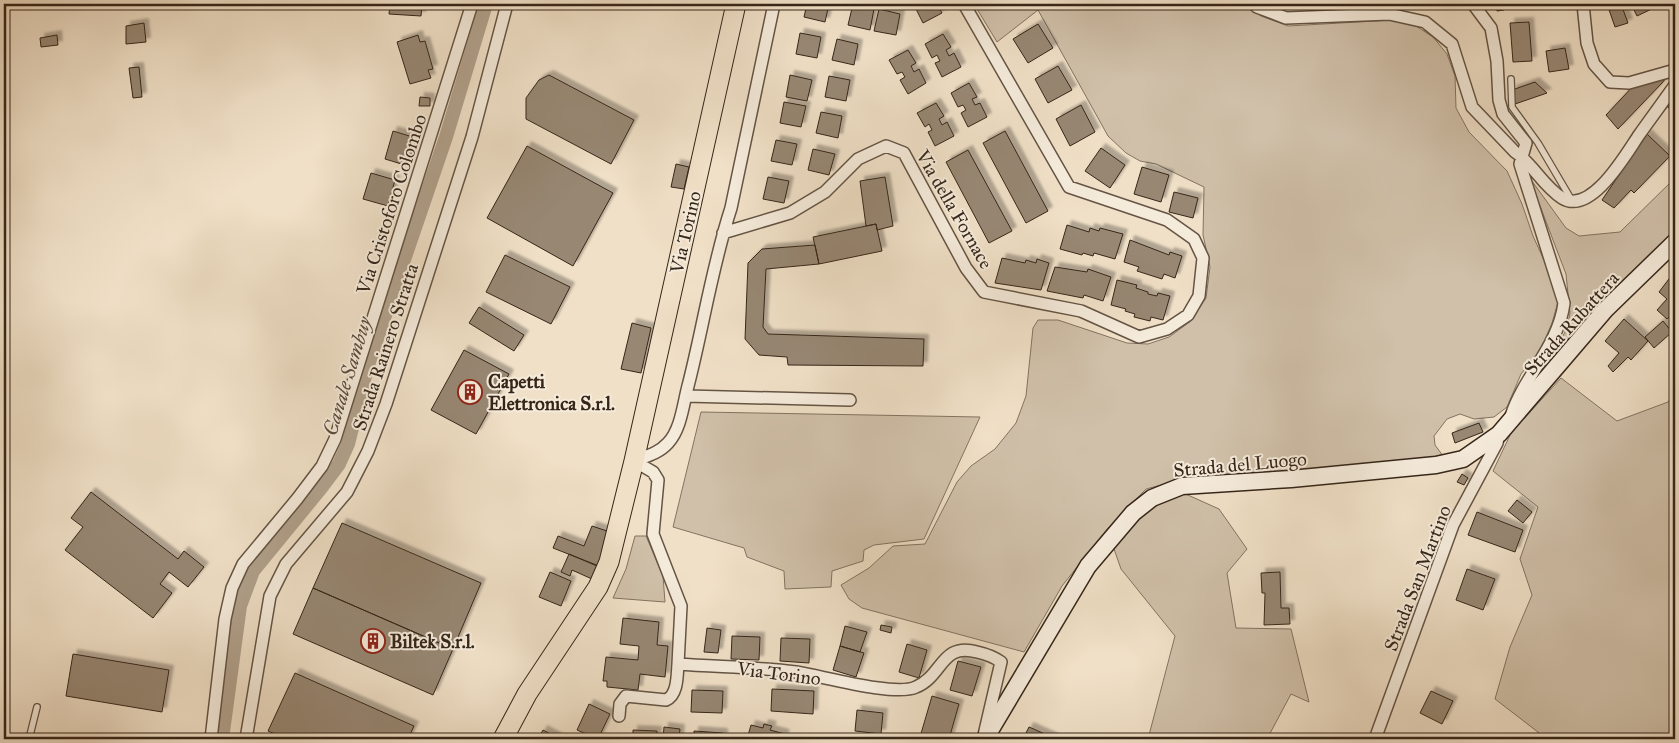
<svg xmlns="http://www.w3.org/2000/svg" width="1679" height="743" font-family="'IM FELL Great Primer',serif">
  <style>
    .green { fill: #d0c0a9; stroke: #837361 }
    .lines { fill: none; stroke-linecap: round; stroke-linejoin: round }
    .canal { stroke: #b1a18c; stroke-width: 14 }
    .building { fill: #978773; stroke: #362619; filter: url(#shadow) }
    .lane-casing { stroke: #645444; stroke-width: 8 }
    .street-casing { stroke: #645444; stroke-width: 14 }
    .secondary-casing { stroke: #362619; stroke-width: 19 }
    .primary-casing { stroke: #362619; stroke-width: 21 }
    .lane { stroke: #f5ebdb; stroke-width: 5.5 }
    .street { stroke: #f5ebdb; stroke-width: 11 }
    .secondary { stroke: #f5ebdb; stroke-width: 16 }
    .primary { stroke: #f0e0c7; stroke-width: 19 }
    .labels { text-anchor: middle; stroke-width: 4; stroke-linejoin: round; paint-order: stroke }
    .street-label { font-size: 19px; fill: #362619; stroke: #f5ebdb }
    .poi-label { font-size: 19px; font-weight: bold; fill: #362619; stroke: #f5ebdb; text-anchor: start }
    .water-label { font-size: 20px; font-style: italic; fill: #5b4b3c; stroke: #f5ebdb }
  </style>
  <defs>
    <filter id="shadow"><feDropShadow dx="4.5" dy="-4.5" stdDeviation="1" flood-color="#0004"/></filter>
  </defs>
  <rect width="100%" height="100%" fill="#f0e0c7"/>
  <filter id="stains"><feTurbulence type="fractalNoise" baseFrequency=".004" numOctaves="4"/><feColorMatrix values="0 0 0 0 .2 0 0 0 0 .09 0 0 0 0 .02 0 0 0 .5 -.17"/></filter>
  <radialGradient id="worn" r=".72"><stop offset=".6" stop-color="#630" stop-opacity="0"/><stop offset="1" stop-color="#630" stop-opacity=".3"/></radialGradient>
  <path class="green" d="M974,4H1244L1261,16L1288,26L1393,20L1416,26L1433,37L1447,54L1455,76L1456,108L1469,132L1507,171L1522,204L1533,236L1553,280L1558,302L1552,323L1540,351L1521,374L1507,407L1494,417L1474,419L1460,414L1447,419L1434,436L1435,445L1446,460L1180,480L1146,489L1108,528L1062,586L1024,652L862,608L849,599L841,585L869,568L893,546L925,544L957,482L971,466L995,449L1016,423L1026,396L1033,328L1038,320H1058L1127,343L1148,344L1169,337L1191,321L1206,298L1210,267L1203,235L1204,187L1156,164L1140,161L1126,153L1108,136L1038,10L997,42Z
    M1529,177L1566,228L1579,236L1620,232L1675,178V234L1608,299L1561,349L1560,342L1567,328L1570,313L1566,274Z
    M1561,378L1617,421L1668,402L1675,393V739H1547L1495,699L1510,647L1532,595L1520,559L1538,507L1493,471L1511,433Z
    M701,412L980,417L924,539L874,545L864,550L863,561L832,571L831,587L785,589L784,571L747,557L744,548L673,527Z
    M1179,491L1219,509L1247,549L1227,573L1236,628L1291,629L1309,702L1291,694L1267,739H1148L1175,636L1121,569L1114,549C1134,521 1147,504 1179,491Z
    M635,536H646L663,576L665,602L613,598L626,569Z"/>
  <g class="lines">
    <path class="canal" d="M222,739L240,606L253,571L321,488L339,464L348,444L367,368L446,137L486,4"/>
  </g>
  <path class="building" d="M390,4H422L421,16L389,14Z
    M807,4H829L825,22L804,17Z
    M853,4L874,9L870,30L848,25Z
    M918,4H937L942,13L923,23L916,9L920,7Z
    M1496,4H1505L1506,6L1504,10L1497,11Z
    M1607,4H1621L1628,23L1615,27Z
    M1631,4H1662L1637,16Z
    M879,9L900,14L896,35L874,31Z
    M1529,22L1532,61L1513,62L1510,23Z
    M144,23L146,42L126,44V26Z
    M1038,24L1053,48L1028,63L1013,39Z
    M800,33L821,37L817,58L796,54Z
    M943,34L951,47L946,50L949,56L954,53L961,67L942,77L935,63L940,61L937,55L932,58L925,44Z
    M57,35L58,45L41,47L40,38Z
    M418,35L420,42L425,41L433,69L428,70L431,78L410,84L397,42Z
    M837,39L858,44L854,65L832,60Z
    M1565,48L1569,69L1549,72L1546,51Z
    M908,50L916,63L911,66L914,72L919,69L926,83L908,94L900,80L905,77L902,72L897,74L889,60Z
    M1058,66L1072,90L1048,103L1035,79Z
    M139,67L142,97L133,98L129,68Z
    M549,75L634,120L611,164L526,119V98L539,80Z
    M790,75L812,80L807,101L786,97Z
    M1664,75L1666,78L1662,83L1618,129L1606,115L1636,83L1639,87L1645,81Z
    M829,76L850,80L846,101L825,97Z
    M1535,82L1547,93L1515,104L1512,90Z
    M969,83L977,97L972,99L975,105L980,103L987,117L968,127L961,113L966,110L963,105L958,107L951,93Z
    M1675,88V113L1663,103Z
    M420,97L430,98V106H419Z
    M784,102L806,106L801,127L780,123Z
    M936,103L944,116L939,119L942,125L947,122L954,136L935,146L928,132L932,130L929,124L925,127L917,113Z
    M1081,105L1095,132L1070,146L1056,119Z
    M821,112L842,116L838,138L816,133Z
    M393,131L416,138L408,166L385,159Z
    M1005,131L1048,211L1026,223L983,143Z
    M1647,134L1670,156L1634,193L1631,190L1614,208L1602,200Z
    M776,140L797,144L792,165L771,161Z
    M527,146L613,193L573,266L487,218Z
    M1101,148L1125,165L1110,188L1085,171Z
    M813,149L835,154L829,175L808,170Z
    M968,150L1012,231L989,243L946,162Z
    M676,164L689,167L684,189L671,187Z
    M1142,167L1169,175L1161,202L1134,194Z
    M371,173L395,180L388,206L363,199Z
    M768,177L789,181L784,203L763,199Z
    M885,177L893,226L877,230L876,224L866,226L860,181Z
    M1174,192L1198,198L1193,218L1169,212Z
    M876,224L882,251L819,264L813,237Z
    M1067,225L1089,232L1090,228L1099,231L1100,228L1123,234L1115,259L1094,253L1093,256L1083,253L1082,255L1060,249Z
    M1130,240L1169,255L1170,252L1182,256L1175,278L1164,274L1162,279L1137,271L1139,267L1124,262Z
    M815,245L819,264L766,269L763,327L768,334L924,339L923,366L788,365L787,357L759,355L745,339L748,263L762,249Z
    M505,255L570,287L551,324L486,292Z
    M1002,258L1025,263L1026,260L1036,263L1037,259L1049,263L1041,290L995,283Z
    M1055,267L1087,272L1088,269L1111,277L1103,301L1084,295L1083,298L1047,291Z
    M1669,279L1675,283V320L1670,316L1667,319L1657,310L1667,299L1659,292Z
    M1117,280L1137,285L1136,288L1148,292V294L1157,296L1158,293L1170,296L1163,320L1151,317L1150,321L1134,317L1135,314L1125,311L1126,309L1111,305Z
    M479,307L524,335L514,351L469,323Z
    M1624,319L1648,341L1631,360L1628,357L1613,372L1608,366L1619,353L1605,341Z
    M1663,321L1672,332L1654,348L1645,337Z
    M632,323L651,328L641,373L621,369Z
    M464,350L509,374L476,434L431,410Z
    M1479,423L1483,432L1455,443L1452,433Z
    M1462,474L1468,478L1464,485L1457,482Z
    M91,492L178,559L184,551L204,567L188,587L169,572L160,584L172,593L153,618L65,550L83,527L71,518Z
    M1517,500L1532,512L1523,523L1508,511Z
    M1477,512L1523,530L1515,552L1468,535Z
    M342,523L481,583L453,649L313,588Z
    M592,526L613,533L599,566L553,548L558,536L584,546Z
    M569,554L597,566L592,579L572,570L570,576L561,572Z
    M1467,569L1495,579L1483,610L1456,600Z
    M550,572L571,581L561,606L539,597Z
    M1280,572L1281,608H1289L1290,624L1264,625L1265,593H1262L1261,573Z
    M313,588L453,649L433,695L293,634Z
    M623,618L659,622L657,645L668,646L665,677L640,674L638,690L607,687V681H603L606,657L638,660L639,646L620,644Z
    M881,625L892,627L891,633L880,630Z
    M845,626L867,632L860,652L840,646Z
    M707,628L721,630L718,653L704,652Z
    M732,636L760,637L759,660L731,659Z
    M781,638L810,639L809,663L780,661Z
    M907,644L927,650L919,678L899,672Z
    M840,646L864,653L856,677L833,670Z
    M73,654L169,670L162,712L66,696Z
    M958,661L981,667L972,696L950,690Z
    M295,673L414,726L408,739H287L268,731Z
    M772,689L814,691L813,714L771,711Z
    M692,690L723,691L722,713L691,712Z
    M1431,691L1453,701L1442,724L1420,713Z
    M932,696L959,704L949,739L920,737Z
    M589,704L610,714L598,739L577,730Z
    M857,710L883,713L881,734L855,731Z
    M764,724L772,726L770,730L785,734L783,739H747L751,725L763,728Z
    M664,727L680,729L679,739H663Z
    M1029,727L1054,738L1053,739H1023Z
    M543,730L560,739H538Z
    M633,730L657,731L656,739H633Z
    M694,731L723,733V739H694Z"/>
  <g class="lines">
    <defs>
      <path id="lane" d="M1511,79L1512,107L1538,143L1571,199
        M29,739L37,707"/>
      <path id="street" d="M1254,4L1257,7L1286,18L1389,14L1425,22L1452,44L1472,107L1515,152C1533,164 1543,186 1562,198C1591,216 1626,154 1639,135C1651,118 1663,102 1675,85
        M1473,4L1491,28L1497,61L1499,100L1503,114L1526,143L1520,164L1564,303C1559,345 1524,376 1511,416
        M1583,4L1587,43L1594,64L1610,82L1629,83L1675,70
        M723,233L790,213L825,192L858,159L886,146L904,153L966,268L984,292L1081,311L1139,337L1167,329L1188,315L1199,296L1203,258L1194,239L1167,220L1069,187L964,4
        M686,396L850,400
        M634,461L653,472L658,480L653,534L681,606L678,664C717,667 758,667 796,672C822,676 895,697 916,687C943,676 941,642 977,652C986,654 993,656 1001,662L984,735
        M634,461C647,456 659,453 668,443C681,429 683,405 688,386C703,328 712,266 731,208L774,4
        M619,716L620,704L626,696L666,700C678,695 677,675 678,664
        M211,739L225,619L232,588L243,564L297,499L322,466L335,439L472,4
        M246,739L270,596L286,564L347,492L368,451L386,404L472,137L507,4
        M1375,739L1453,525L1497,443L1499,434"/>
      <path id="secondary" d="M985,739L1088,566L1133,513L1152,498L1182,486L1291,479L1436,465L1463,459L1499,434L1605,310L1675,242"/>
      <path id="primary" d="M503,739L527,694L598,587L609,562L634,461L736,4"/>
    </defs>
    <use href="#lane" class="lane-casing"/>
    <use href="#street" class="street-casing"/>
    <use href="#secondary" class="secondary-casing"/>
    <use href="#primary" class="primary-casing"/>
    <use href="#lane" class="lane"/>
    <use href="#street" class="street"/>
    <use href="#secondary" class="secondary"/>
    <use href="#primary" class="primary"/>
  </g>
  <defs>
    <symbol id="building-ring" viewBox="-11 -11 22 22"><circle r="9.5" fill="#f5ebdb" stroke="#8f2418" stroke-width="1.5"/><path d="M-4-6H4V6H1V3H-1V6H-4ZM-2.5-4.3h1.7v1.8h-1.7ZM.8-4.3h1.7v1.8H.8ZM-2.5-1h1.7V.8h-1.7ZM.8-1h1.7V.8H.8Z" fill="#8f2418"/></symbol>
  </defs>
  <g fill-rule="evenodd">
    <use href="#building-ring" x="456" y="378" width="28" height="28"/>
    <use href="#building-ring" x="359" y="627" width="28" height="28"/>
  </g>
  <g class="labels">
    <g class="street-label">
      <text transform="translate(391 204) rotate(-72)" y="7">Via Cristoforo Colombo</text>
      <text transform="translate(955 209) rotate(60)" y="7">Via della Fornace</text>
      <text transform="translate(685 232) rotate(-77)" y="7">Via Torino</text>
      <text transform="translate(1571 323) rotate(-48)" y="7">Strada Rubattera</text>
      <text transform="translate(385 347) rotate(-72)" y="7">Strada Rainero Stratta</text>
      <text transform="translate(1240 464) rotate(-5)" y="7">Strada del Luogo</text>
      <text transform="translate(1417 578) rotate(-69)" y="7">Strada San Martino</text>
      <text transform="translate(779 673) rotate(7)" y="7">Via Torino</text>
    </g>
    <g class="poi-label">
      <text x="488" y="388">Capetti<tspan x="488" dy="22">Elettronica S.r.l.</tspan></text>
      <text x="390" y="648">Biltek S.r.l.</text>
    </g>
    <g class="water-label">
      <text transform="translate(347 376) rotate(-73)" y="7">Canale Sambuy</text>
    </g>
  </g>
  <rect width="1679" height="743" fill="none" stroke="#f0e0c7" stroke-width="20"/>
  <rect x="5" y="5" width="1669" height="733" fill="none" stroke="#362619" stroke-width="2.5"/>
  <rect x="10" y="10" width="1659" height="723" fill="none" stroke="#362619"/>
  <rect width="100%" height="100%" filter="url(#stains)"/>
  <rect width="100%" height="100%" fill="url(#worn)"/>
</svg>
